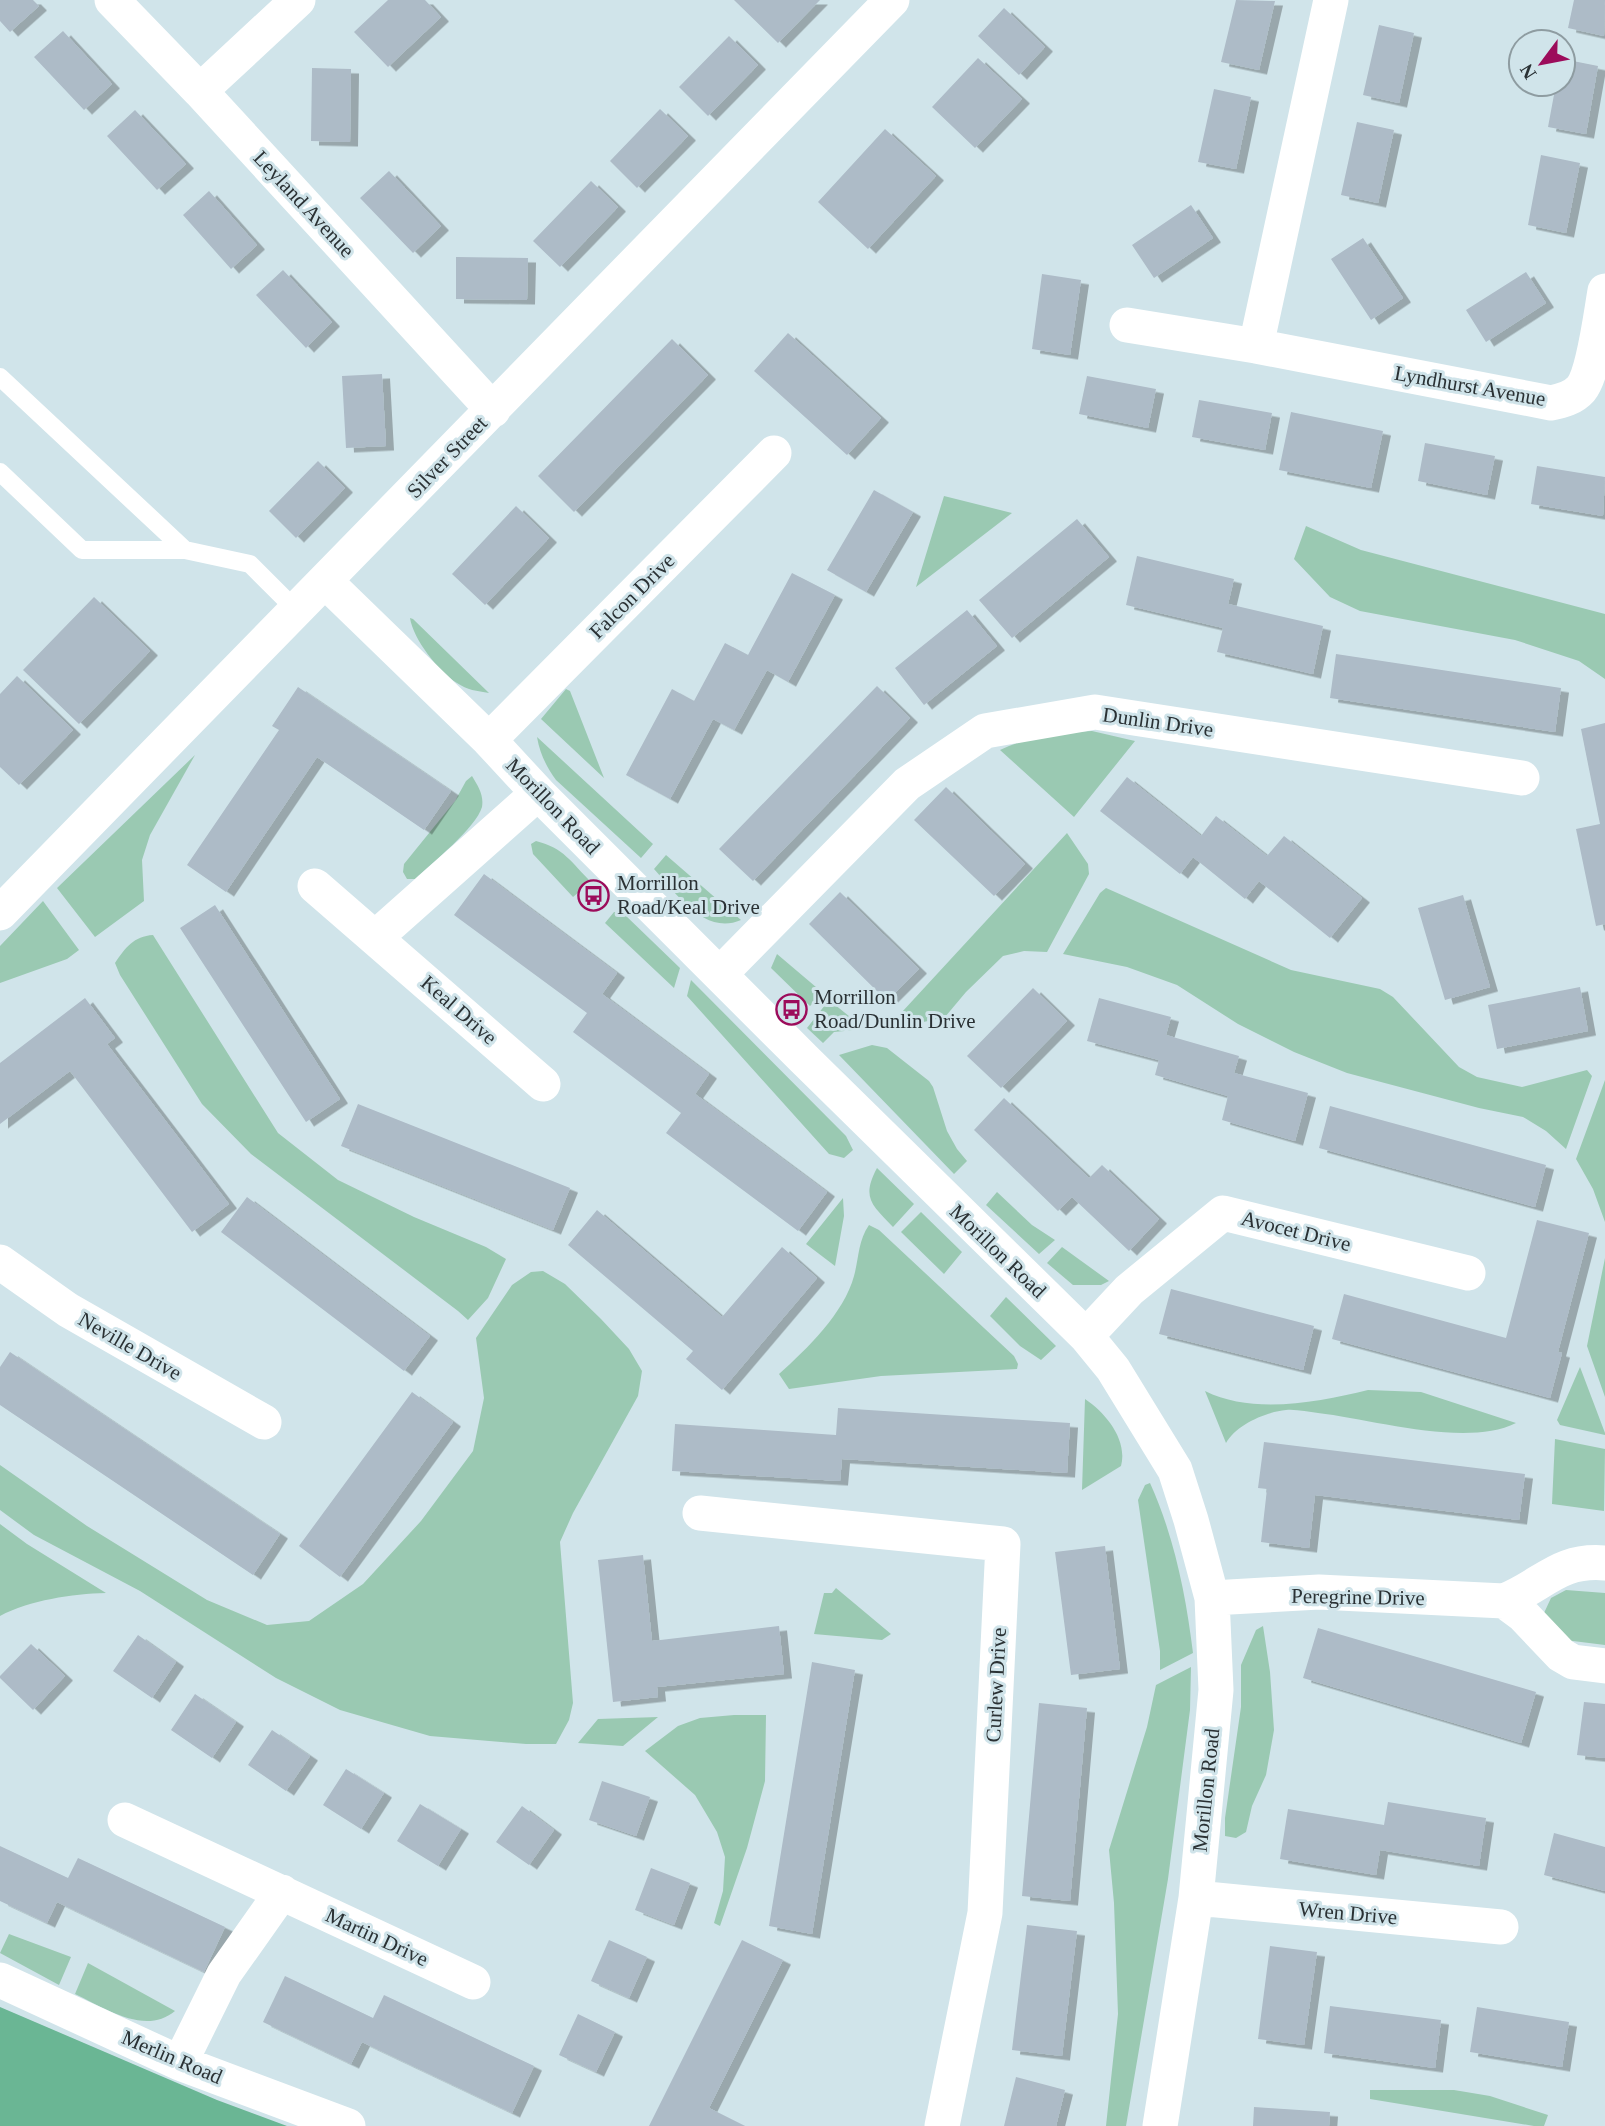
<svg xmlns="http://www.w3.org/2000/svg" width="1605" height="2126" font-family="'Times New Roman',serif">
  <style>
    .green { fill: #9ac9b2 }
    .forest { fill: #6ab694 }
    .building { fill: #adbbc7; filter: url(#shadow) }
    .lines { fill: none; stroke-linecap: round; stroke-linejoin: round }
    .lane { stroke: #fff; stroke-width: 18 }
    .street { stroke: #fff; stroke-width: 35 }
    .labels { text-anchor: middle; stroke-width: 6; stroke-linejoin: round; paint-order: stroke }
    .street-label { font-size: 21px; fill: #2a3134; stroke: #d0e4ea }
    .poi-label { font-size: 21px; fill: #2a3134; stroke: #d0e4ea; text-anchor: start }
  </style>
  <defs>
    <filter id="shadow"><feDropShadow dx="8" dy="4.5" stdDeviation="0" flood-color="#0004"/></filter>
  </defs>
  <rect width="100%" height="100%" fill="#d0e4ea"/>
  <path class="green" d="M944,496L1012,513L916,587Z
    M1306,526L1361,550L1605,614V679L1579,661L1515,640L1360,611L1330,597L1294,559Z
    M410,618L413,619L489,693C477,691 467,690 457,683C439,672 413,639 410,618Z
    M566,689L570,691L604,778L541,719Z
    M1092,731L1135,741L1074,817L1000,750C1030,736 1060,732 1092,731Z
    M537,737L653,844L641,858L556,780C546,766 540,754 537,737Z
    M195,755L150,835L142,860L144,901L95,937L57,888Z
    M472,776C478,786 484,795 482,807C476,828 432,863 415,879H407L403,872L404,864L455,801L466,781Z
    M1067,833L1088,864L1089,874L1047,952L1024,951L1003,956L966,992L945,1017L915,1024L890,1025Z
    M536,841C564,848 571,862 591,882L573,897L533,854L531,844Z
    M666,855L741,920C704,936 676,893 654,869Z
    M1106,888L1291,970L1380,989L1393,997L1459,1067L1477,1077L1522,1087L1587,1070L1592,1076L1566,1149L1546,1131L1523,1117L1479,1108L1347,1073L1294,1052L1238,1024L1177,985L1127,967L1063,954L1100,893Z
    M43,901L79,950L67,959L0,983V946Z
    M614,912L623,913L680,968L674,988L605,923Z
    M153,935L278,1133L338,1180L414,1217L486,1247L506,1259L488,1298L468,1320L458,1311L251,1154L202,1104L120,975L115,963C125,948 134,936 153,935Z
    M777,954L823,993L810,1006L771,968Z
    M691,980L846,1136L853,1150L844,1158L829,1154L687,996Z
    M829,1000L865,1029L834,1032L823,1043L807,1028Z
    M872,1045L887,1048L929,1081L933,1087L947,1131L957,1149L967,1161L954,1174L839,1055Z
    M1605,1080V1222L1593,1189L1576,1159Z
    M877,1168L914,1204L893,1227C872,1205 861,1198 877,1168Z
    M997,1192L1032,1225L1055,1240L1039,1254L986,1205Z
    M843,1198L844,1216L835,1266L806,1244Z
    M921,1212L962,1252L944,1274L901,1232Z
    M869,1225L879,1230L1014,1356L1018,1364L1017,1369L881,1376L789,1389L779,1374C807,1349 844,1313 854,1276C859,1258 858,1241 869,1225Z
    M1062,1247L1109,1281L1101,1285H1073L1047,1263Z
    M1605,1258V1397L1587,1346Z
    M543,1271L565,1284L601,1319L629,1349L642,1371L638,1396L573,1513L560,1542L573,1703L569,1720L556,1744H526L430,1736L340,1710L276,1678L140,1591L34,1535L0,1510V1465L87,1526L207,1600L267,1625L309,1621L363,1584L421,1521L473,1451L484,1398L476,1338L512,1285L531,1272Z
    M1006,1297L1056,1346L1041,1360L1020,1346L990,1316Z
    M1580,1367L1605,1433V1435L1560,1425L1557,1420Z
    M1368,1390L1421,1392L1516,1423C1466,1448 1372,1419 1318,1413C1308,1412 1296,1409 1286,1410C1265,1412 1236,1425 1226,1443L1205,1391C1253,1415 1318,1402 1368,1390Z
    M1085,1399C1106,1413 1128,1440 1121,1466L1082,1490Z
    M1555,1439L1605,1449L1604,1511L1552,1504Z
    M1150,1483C1174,1536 1186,1595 1193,1653L1160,1670V1651L1138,1500L1145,1485Z
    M0,1524L27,1544L106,1593C72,1594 30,1600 0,1616Z
    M836,1588L891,1634L882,1640L814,1634L824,1593H832Z
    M1566,1590L1605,1593V1645L1565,1640L1544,1613L1551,1598Z
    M1263,1626L1270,1672L1274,1730L1266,1775L1252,1806L1246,1832L1236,1838L1225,1836V1818L1241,1707V1665L1256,1630Z
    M1191,1667L1190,1710L1168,1879L1126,2126H1106L1118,2014L1114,1903L1109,1850L1147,1727L1156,1685Z
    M734,1715H766L765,1781L747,1848L720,1926L714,1923L723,1891L725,1857L717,1832L695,1795L645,1751L678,1726L700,1718Z
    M658,1717L623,1746L578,1743L598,1719Z
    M9,1934L71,1957L59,1985L0,1953Z
    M88,1963L175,2011C145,2036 105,2008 75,1994Z
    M1370,2090H1454L1490,2096L1548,2115L1544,2126H1534L1370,2099Z"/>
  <path class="forest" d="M0,2007L217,2100L287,2126H0Z"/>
  <path class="building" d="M0,0H33L39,6L10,32L0,21Z
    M388,0H425L441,17L388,67L354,32Z
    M734,0H820L778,43Z
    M1236,0L1275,1L1259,70L1221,62Z
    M1574,0H1605L1604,36L1568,28Z
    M1004,8L1045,47L1019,75L978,36Z
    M1379,25L1414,33L1399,103L1363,95Z
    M63,31L112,84L84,110L34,57Z
    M729,36L758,65L708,116L679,87Z
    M978,58L1022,99L975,148L932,107Z
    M1563,59L1598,66L1586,134L1548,127L1556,84H1563Z
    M312,68L351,69L350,142L311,141Z
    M1214,89L1251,97L1236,169L1198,162Z
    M660,109L688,136L637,188L610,161Z
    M135,110L186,164L157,190L107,136Z
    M1357,122L1394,130L1378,203L1341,195Z
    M885,129L936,176L868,249L818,202Z
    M1541,155L1580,163L1566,233L1528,225Z
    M389,171L441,226L413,253L360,198Z
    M591,181L618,207L560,267L533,241Z
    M209,191L257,245L231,269L183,215Z
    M1191,205L1213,238L1154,278L1132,245Z
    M1363,238L1403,298L1371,320L1331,259Z
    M456,257L528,258L527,300L456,299Z
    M283,270L332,322L306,348L256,295Z
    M1526,272L1546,303L1486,342L1466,310Z
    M1042,274L1081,280L1070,355L1032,349Z
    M788,333L881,418L847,455L754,371Z
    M672,339L708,375L574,512L538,476Z
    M382,374L386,446L346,448L342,376Z
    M1087,376L1156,389L1148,428L1079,414Z
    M1199,400L1272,413L1265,450L1192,437Z
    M1291,412L1383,431L1371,488L1279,470Z
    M1425,443L1495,456L1487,495L1418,481Z
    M318,461L345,488L296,538L269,511Z
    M1537,466L1605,477L1603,516L1531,504Z
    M874,490L913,512L866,592L827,570Z
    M516,506L549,538L485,605L452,574Z
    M1077,519L1109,557L1012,638L979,600Z
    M1137,556L1234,579L1228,604L1323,626L1313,674L1217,652L1223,628L1126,605Z
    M792,573L835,595L788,682L767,670L734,730L713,719L670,799L626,775L672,689L694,701L725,643L748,655Z
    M94,597L150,651L79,724L23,670Z
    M967,610L997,646L924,705L895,668Z
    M1336,654L1561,688L1555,732L1330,698Z
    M17,676L73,730L19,785L0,767V694Z
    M877,686L910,718L753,881L719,849Z
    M298,687L451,791L424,830L317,757L226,892L187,865L279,730L272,726Z
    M1605,723V924L1596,926L1576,829L1600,824L1581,729Z
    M1127,777L1201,836L1216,816L1267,856L1284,836L1362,898L1330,938L1259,881L1245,899L1193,857L1180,874L1100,811Z
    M946,787L1025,864L994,896L914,820Z
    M484,874L617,973L602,994L709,1074L695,1094L827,1192L798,1231L666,1133L681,1113L573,1032L587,1013L454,915Z
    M840,892L919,969L887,1001L809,924Z
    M1463,895L1490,987L1445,1000L1418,908Z
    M215,905L340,1099L306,1122L180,928Z
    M1580,987L1588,1031L1497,1049L1488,1005Z
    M1033,988L1067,1021L1001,1088L967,1056Z
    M85,998L115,1038L107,1044L229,1204L192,1232L70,1071L0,1124V1063Z
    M1099,998L1171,1017L1166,1035L1239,1056L1234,1073L1308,1093L1295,1141L1222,1120L1228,1096L1155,1075L1159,1060L1087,1041Z
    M1004,1098L1089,1178L1102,1165L1159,1219L1129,1251L1072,1197L1058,1211L974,1130Z
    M358,1104L570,1188L553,1230L341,1146Z
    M1330,1106L1546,1165L1535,1207L1319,1148Z
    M247,1197L430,1336L404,1371L221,1232Z
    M597,1210L722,1317L782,1247L817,1278L722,1390L686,1359L693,1351L568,1245Z
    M1537,1220L1589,1233L1558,1352L1562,1353L1550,1398L1332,1339L1344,1294L1506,1338Z
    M1171,1289L1314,1326L1303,1370L1159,1334Z
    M10,1352L280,1534L253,1575L0,1405V1367Z
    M412,1392L453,1422L340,1577L299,1546Z
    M838,1408L1070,1423L1067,1473L842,1459L840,1481L672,1471L675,1424L836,1435Z
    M1264,1442L1525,1474L1519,1520L1315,1495L1309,1548L1261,1542L1267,1489L1258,1488Z
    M1105,1546L1120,1669L1071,1675L1055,1552Z
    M643,1555L652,1641L779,1626L784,1674L657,1687L658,1697L613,1702L598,1560Z
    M1318,1628L1536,1692L1521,1743L1303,1678Z
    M138,1635L176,1662L152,1698L113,1671Z
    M31,1644L65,1676L33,1710L0,1678V1676Z
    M812,1662L855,1670L812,1934L769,1926Z
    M195,1694L236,1722L212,1758L171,1730Z
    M1584,1702L1605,1704V1758L1577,1755Z
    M1039,1703L1087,1708L1070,1901L1022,1896Z
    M272,1730L310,1756L286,1791L248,1765Z
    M346,1769L384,1793L361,1829L323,1805Z
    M602,1781L650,1797L636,1836L589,1820Z
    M1388,1802L1486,1818L1479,1866L1380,1850L1376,1875L1280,1859L1288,1809L1384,1825Z
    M420,1804L461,1829L438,1866L397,1841Z
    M522,1806L554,1830L529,1865L496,1842Z
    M1554,1833L1605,1847V1891L1544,1875Z
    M0,1846L68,1878L78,1858L225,1927L204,1972L57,1902L47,1923L0,1901Z
    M651,1868L690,1883L674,1925L635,1910Z
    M1027,1925L1077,1931L1062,2056L1012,2050Z
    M609,1940L647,1957L629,1998L591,1981Z
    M742,1940L783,1960L709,2108L745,2126H649Z
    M1270,1946L1317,1952L1304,2045L1258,2039Z
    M285,1976L373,2018L384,1995L534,2066L512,2113L362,2042L351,2064L263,2022Z
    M1330,2006L1441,2020L1435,2068L1324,2053Z
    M1477,2007L1569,2022L1562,2067L1470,2052Z
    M578,2014L615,2032L596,2072L559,2055Z
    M1016,2077L1065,2090L1056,2126H1004Z
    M1254,2107L1330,2112L1329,2126H1253Z"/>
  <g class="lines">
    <path class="lane" d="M0,377L185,550H82L0,472
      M185,550L250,564L297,611"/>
    <path class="street" d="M112,0L200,91L493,410
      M200,91L298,0
      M1127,325L1256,346L1551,403C1562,401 1573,398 1581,389C1594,373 1601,313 1605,291
      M1256,346L1331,0
      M326,582L489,740L538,793L804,1059L1086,1336L1113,1369L1175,1470L1191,1520L1212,1598L1216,1690L1196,1898L1160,2126
      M489,740L774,453
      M315,886L543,1084
      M0,913L892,0
      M376,937L538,793
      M720,974L907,784L985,731L1095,712L1522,778
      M0,1262L68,1310L264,1422
      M1086,1336L1129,1290L1223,1213L1468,1273
      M700,1513L1003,1544L985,1913L942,2126
      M1212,1598L1319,1592L1504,1601C1544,1585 1558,1559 1605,1563
      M1504,1601L1523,1615L1561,1655L1573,1662L1605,1666
      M125,1820L473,1982
      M1196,1898L1501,1927
      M0,1980L180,2063L348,2126
      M180,2063L224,1974L282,1892"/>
  </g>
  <defs>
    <symbol id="bus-ring" viewBox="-11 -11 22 22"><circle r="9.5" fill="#d0e4ea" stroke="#9c0c5b" stroke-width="1.5"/><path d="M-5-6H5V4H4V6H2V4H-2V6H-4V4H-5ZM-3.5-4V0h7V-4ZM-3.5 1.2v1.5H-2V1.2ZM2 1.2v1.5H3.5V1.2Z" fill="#9c0c5b"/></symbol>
  </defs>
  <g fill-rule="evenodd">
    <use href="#bus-ring" x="576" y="878" width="35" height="35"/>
    <use href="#bus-ring" x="774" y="992" width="35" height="35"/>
  </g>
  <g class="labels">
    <g class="street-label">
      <text transform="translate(304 204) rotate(47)" y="7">Leyland Avenue</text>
      <text transform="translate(1470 386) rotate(10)" y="7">Lyndhurst Avenue</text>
      <text transform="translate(447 457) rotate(-46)" y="7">Silver Street</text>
      <text transform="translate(632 596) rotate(-45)" y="7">Falcon Drive</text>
      <text transform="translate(1158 722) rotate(8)" y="7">Dunlin Drive</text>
      <text transform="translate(553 806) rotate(46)" y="7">Morillon Road</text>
      <text transform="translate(459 1010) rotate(41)" y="7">Keal Drive</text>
      <text transform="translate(1296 1231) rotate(14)" y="7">Avocet Drive</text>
      <text transform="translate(998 1251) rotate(44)" y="7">Morillon Road</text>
      <text transform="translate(130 1346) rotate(30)" y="7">Neville Drive</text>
      <text transform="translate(1358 1597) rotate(1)" y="7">Peregrine Drive</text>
      <text transform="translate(996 1685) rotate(-87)" y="7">Curlew Drive</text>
      <text transform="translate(1206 1790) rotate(-84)" y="7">Morillon Road</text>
      <text transform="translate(1348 1913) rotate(5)" y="7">Wren Drive</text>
      <text transform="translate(377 1937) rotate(25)" y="7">Martin Drive</text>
      <text transform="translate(172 2057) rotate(23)" y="7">Merlin Road</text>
    </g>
    <g class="poi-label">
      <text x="617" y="890">Morrillon<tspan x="617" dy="24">Road/Keal Drive</tspan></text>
      <text x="814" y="1004">Morrillon<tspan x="814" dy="24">Road/Dunlin Drive</tspan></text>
    </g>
  </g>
  <g transform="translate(1542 63) rotate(238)"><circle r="33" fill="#d0e4ea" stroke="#8e9ca1" stroke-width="2"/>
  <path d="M0-5L12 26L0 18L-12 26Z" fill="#9c0c5b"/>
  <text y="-10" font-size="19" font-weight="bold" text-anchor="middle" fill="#2a3134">N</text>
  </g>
</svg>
